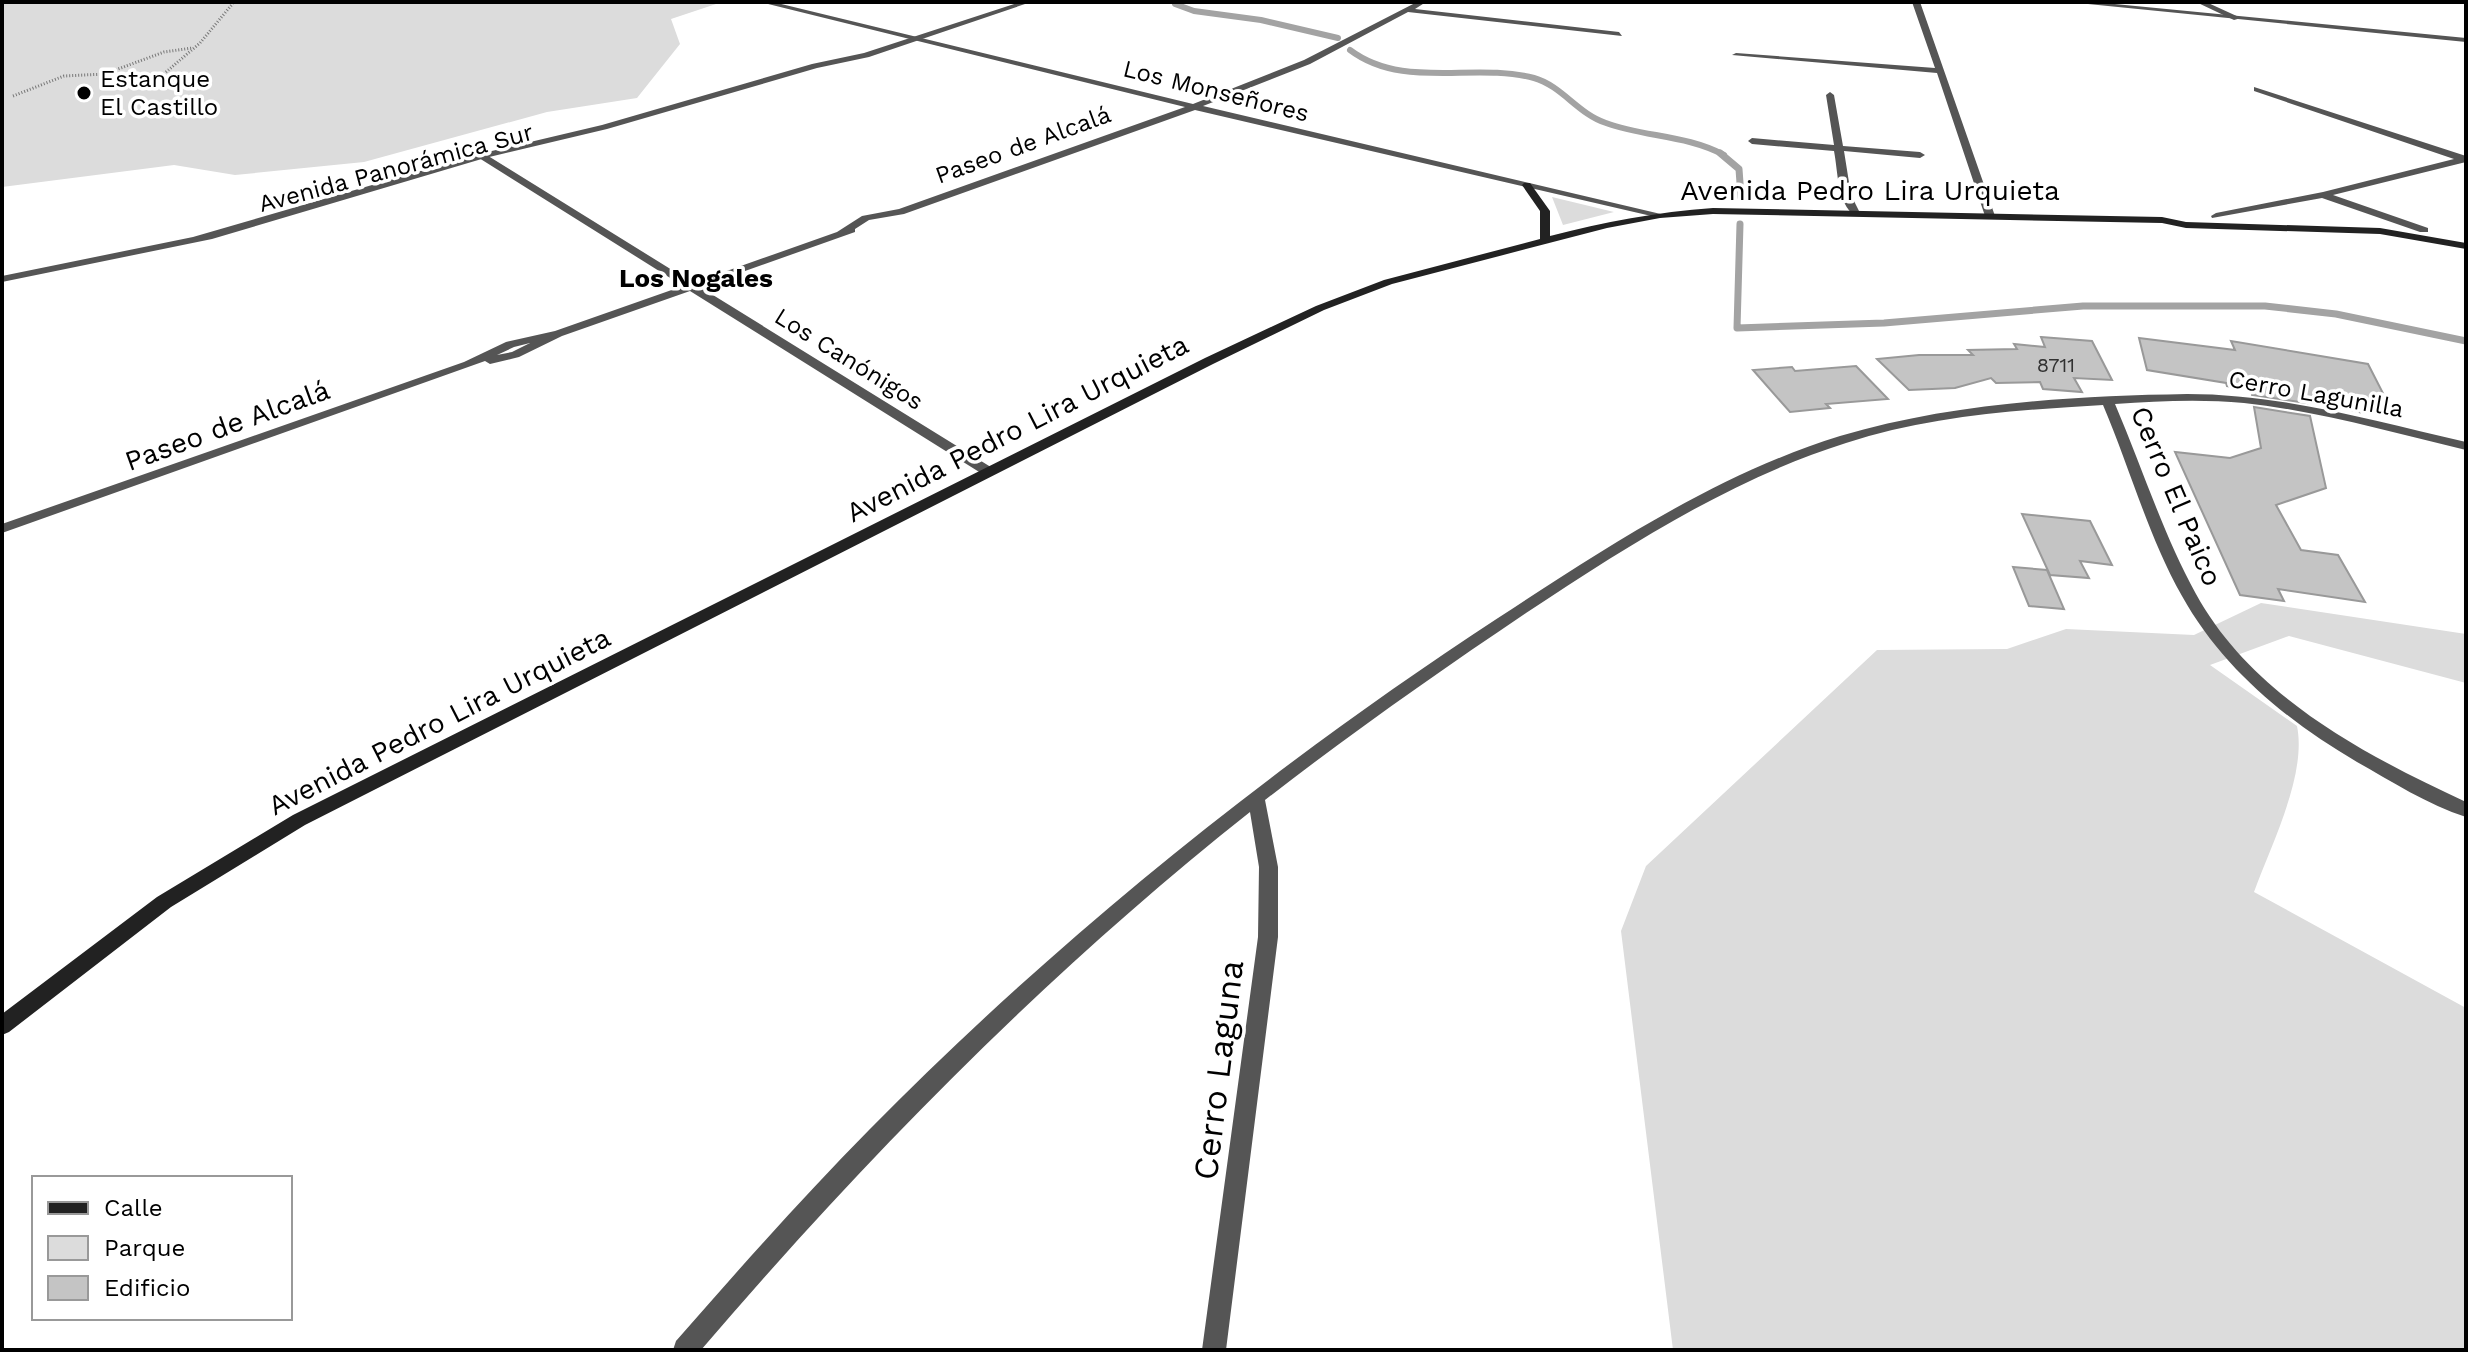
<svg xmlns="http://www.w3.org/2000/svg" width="2468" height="1352" font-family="'Work Sans',sans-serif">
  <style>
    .green { fill: #dcdcdc }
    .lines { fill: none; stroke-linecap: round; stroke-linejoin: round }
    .stream-far1 { stroke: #a3a3a3; stroke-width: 6 }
    .stream { stroke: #a3a3a3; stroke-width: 7 }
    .building { fill: #c4c4c4; stroke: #999; stroke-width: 2 }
    .path { stroke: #777; stroke-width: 3; stroke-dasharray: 1 2; stroke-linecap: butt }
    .service { fill: #555; fill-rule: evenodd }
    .minor { fill: #555; fill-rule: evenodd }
    .tertiary { fill: #555; fill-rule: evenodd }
    .secondary { fill: #222; fill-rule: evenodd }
    .poi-dot { fill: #000; stroke: #fff; stroke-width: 3 }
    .labels { text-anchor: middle; stroke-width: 7; stroke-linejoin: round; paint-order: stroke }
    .far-number-label { font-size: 20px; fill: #313131 }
    .far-poi-label { font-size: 24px; fill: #000; stroke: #fff; text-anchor: start }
    .far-street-label { font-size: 24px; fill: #000; stroke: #fff }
    .far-neighbourhood-label { font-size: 26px; font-weight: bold; fill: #000; stroke: #fff }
    .street-label { font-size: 28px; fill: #000; stroke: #fff }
    .near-street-label { font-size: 34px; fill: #000; stroke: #fff }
  </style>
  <rect width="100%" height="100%" fill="#fff"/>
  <path class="green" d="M2,2H722L671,19L680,44L637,98L547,112L364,162L235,175L174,165L2,187Z
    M1552,197L1614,212L1563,225Z
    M2261,603L2466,634V683L2289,636L2210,665L2297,726C2307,775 2271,845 2254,892L2466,1008V1350H1673L1621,931L1646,866L1877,650L2007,649L2066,629L2194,635Z"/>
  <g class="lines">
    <path class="stream-far1" d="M1177,2L1175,4L1194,11L1261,20L1338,38
      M1350,50C1403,90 1473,62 1534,78C1562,86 1578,114 1606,123C1644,137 1687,135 1724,155"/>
    <path class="stream" d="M1720,153L1739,169L1741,197
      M1740,224L1737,328L1884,323L2083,306H2265L2336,314L2466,341"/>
  </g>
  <path class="building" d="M2041,337L2092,341L2112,380L2074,378L2082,392L2043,389L2040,382L1996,383L1991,378L1955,388L1909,390L1877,359L1919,355H1973L1968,350L2017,349L2014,344L2045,347Z
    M2139,338L2235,350L2231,341L2368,364L2388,403L2353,400L2359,412L2306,399L2307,403L2252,395V390L2227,386L2226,383L2147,370Z
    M1856,366L1888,399L1826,404L1830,408L1790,412L1753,370L1792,367L1795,371Z
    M2254,407L2310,416L2326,488L2276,505L2301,550L2338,555L2365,602L2278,589L2284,601L2240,595L2175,452L2230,458L2261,448Z
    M2022,514L2090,521L2112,565L2080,561L2089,578L2050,575Z
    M2013,567L2047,570L2064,609L2029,606Z"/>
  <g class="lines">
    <path class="path" d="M110,72L164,52L192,48
      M13,96L64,76L105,74L159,78L200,43L234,2"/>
    <path class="service" d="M2,2H8L4,4Z"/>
    <path class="minor" d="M760,2H773L1193,104L1304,60L1417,2H1426L1415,9L1619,32L1622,36L1408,12L1310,64L1203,106L1665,215L1660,218L1195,110L904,214L869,220L855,229V232L700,287L994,469V475H984L690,291L562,336L519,357L490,364L485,361L2,533V524L464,362L506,342L555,331L683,286L479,158V154H485L693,283L837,232L862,216L899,209L1185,107ZM530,343L512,352L497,355L514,347Z
      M1912,2H1920L1995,216L1994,218L1985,216L1937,73L1732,55L1736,53L1935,68Z
      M2196,2H2206L2241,18L2234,20Z
      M2254,87L2466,156V162L2333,195L2428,228V232H2420L2322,198L2212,218L2211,216L2216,213L2323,192L2454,159L2254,91Z
      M1830,92L1834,95L1843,146L1920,152L1925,155L1920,158L1844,151L1851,195L1860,213L1855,216C1837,203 1838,171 1834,151L1752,144L1748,141L1752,138L1834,145L1826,95Z
      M2187,394C2282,394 2374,421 2466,442V450C2393,433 2319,411 2244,403C2201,399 2158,401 2115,404C2142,467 2163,534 2196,594C2252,696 2365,755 2466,802V817C2428,805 2391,781 2357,762C2287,721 2222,668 2182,596C2148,536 2130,468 2103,405C2017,410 1929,416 1846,443C1731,479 1626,547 1526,613C1437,673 1350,734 1265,800L1278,867V937L1226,1350H1202L1258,937L1259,867L1250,812C1048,972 869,1154 701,1350H673L676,1341C739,1269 802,1198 869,1130C1060,936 1272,766 1498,618C1605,548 1717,474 1840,436C1951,403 2071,396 2187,394Z"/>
    <path class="tertiary" d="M1020,2H1031L869,57L817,68L607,129L485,158L212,239L2,282V276L193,237L479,154L602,125L812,64L864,53Z
      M2068,2H2094L2466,38V42Z"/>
    <path class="secondary" d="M1524,183H1530L1550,211V236C1604,222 1657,212 1713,208L2162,217L2186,222L2380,228L2466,243V249L2380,234L2186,228L2162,223L1713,214L1660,218L1607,228L1392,284L1324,310L1213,364L305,825L171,907L9,1032L2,1035V1014L157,897L293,815L1205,358L1316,306L1384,280L1540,239V211L1522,185Z"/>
  </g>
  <circle class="poi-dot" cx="84" cy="93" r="8"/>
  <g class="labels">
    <g class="far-number-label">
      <text x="2056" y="372">8711</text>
    </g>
    <g class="far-poi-label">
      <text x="100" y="87">Estanque<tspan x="100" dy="28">El Castillo</tspan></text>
    </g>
    <g class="far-street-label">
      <text transform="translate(1216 91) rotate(14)" y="8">Los Monseñores</text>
      <text transform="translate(1023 145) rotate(-20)" y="8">Paseo de Alcalá</text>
      <text transform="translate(396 168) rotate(-15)" y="8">Avenida Panorámica Sur</text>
      <text transform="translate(849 359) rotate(32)" y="8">Los Canónigos</text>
      <text transform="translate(2316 394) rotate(10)" y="8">Cerro Lagunilla</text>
    </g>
    <g class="far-neighbourhood-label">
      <text x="696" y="287">Los Nogales</text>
    </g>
    <g class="street-label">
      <text x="1870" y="200">Avenida Pedro Lira Urquieta</text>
      <text transform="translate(227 425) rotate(-20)" y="10">Paseo de Alcalá</text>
      <text transform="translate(1017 428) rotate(-27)" y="10">Avenida Pedro Lira Urquieta</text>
      <text transform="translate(2177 496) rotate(67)" y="10">Cerro El Paico</text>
      <text transform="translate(439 721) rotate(-27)" y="10">Avenida Pedro Lira Urquieta</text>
    </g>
    <g class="near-street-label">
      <text transform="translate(1218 1070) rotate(-83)" y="12">Cerro Laguna</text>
    </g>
  </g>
  <rect width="2468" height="1352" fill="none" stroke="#000000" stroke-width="8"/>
  <rect x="32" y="1176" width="260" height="144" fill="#ffffff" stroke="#999999" stroke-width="2"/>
  <rect x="48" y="1202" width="40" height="12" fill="#222222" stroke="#999999" stroke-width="2"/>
  <text x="104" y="1216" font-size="24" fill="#000000">Calle</text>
  <rect x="48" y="1236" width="40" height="24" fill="#dcdcdc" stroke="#999999" stroke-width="2"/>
  <text x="104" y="1256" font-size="24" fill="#000000">Parque</text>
  <rect x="48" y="1276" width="40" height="24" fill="#c4c4c4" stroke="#999999" stroke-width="2"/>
  <text x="104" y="1296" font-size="24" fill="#000000">Edificio</text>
</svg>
